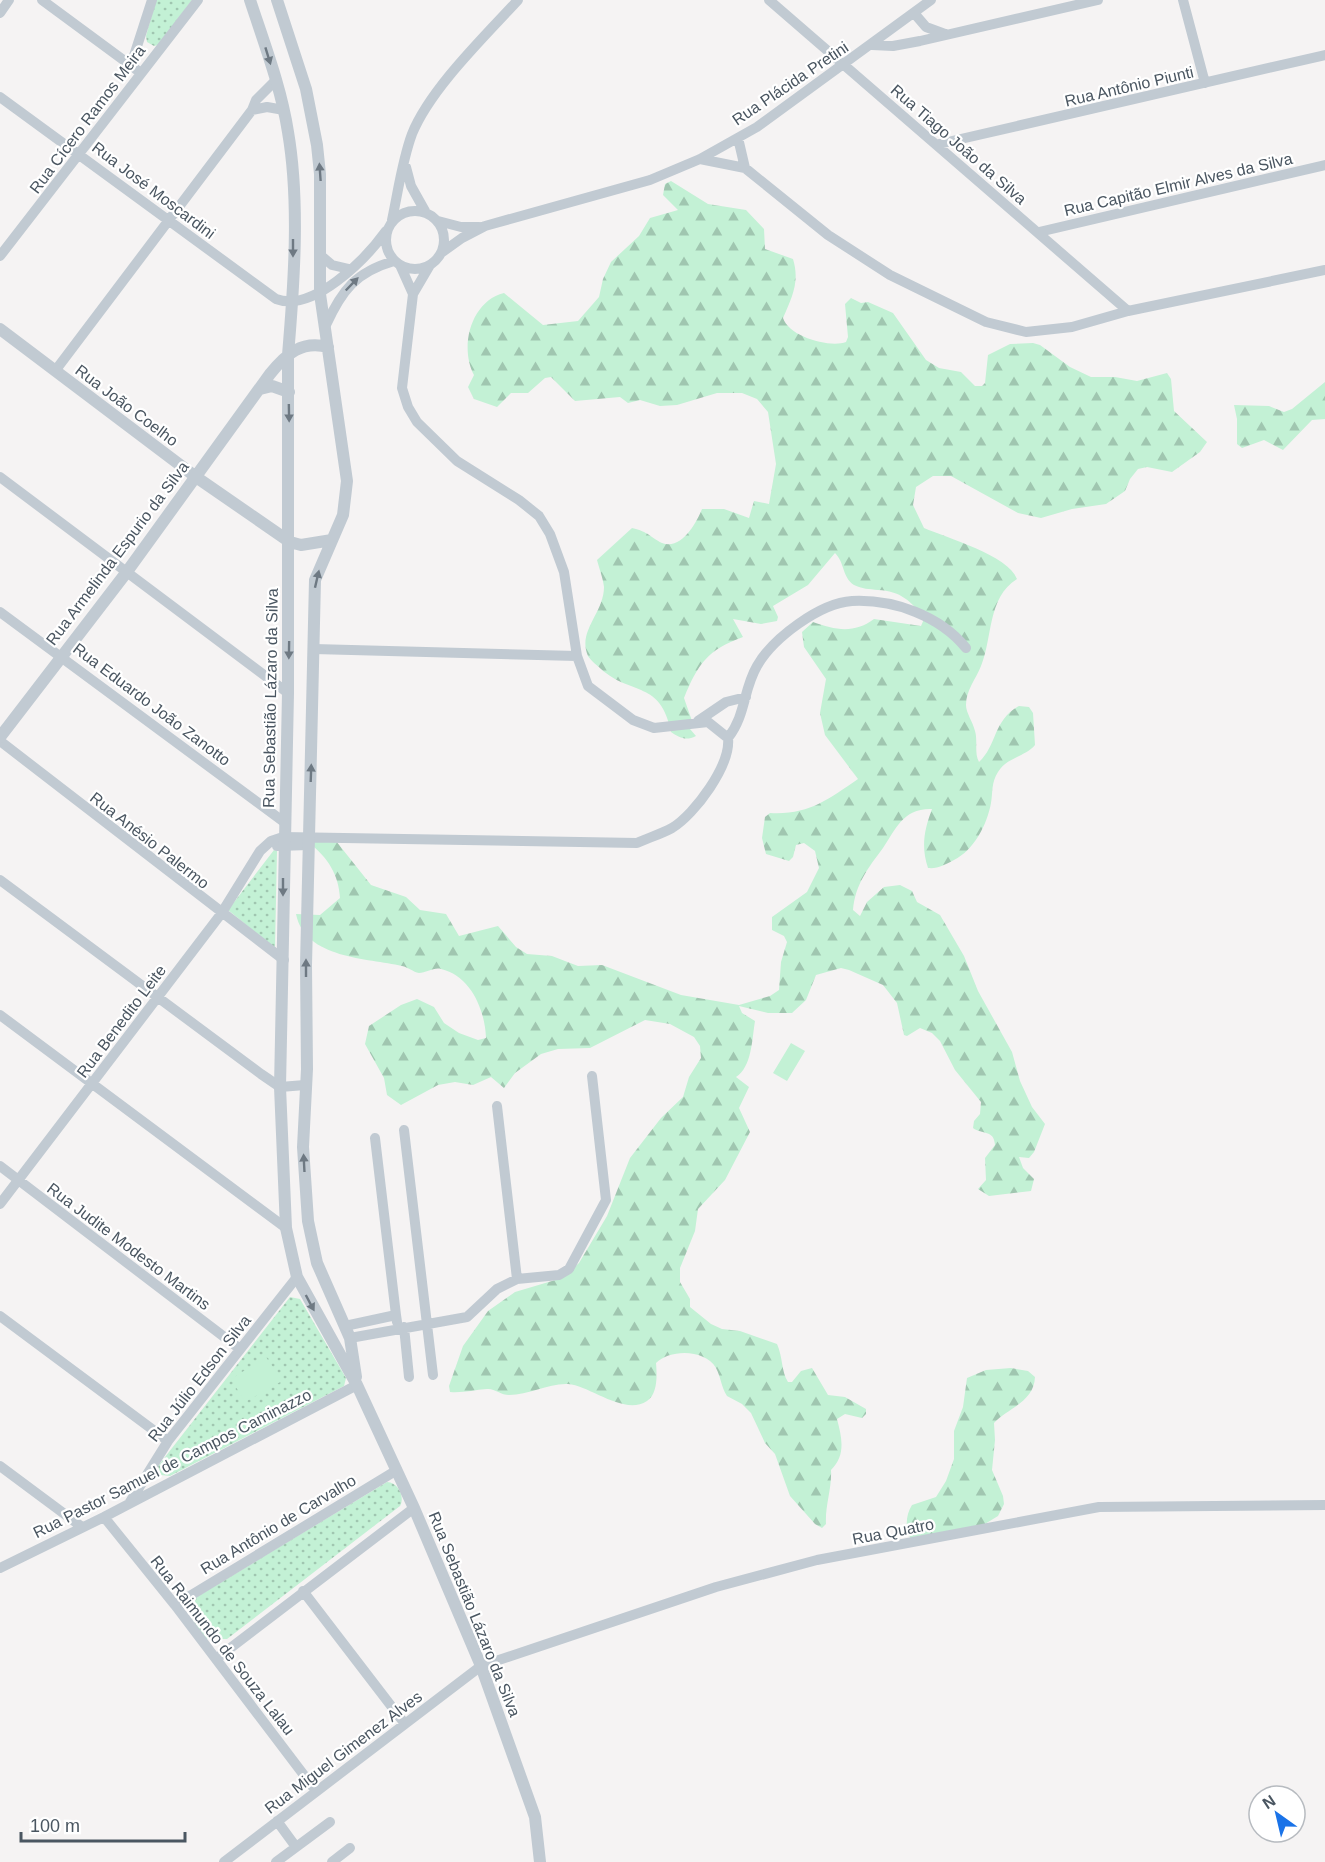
<svg xmlns="http://www.w3.org/2000/svg" width="1325" height="1862" font-family="Helvetica,sans-serif">
  <style>
    .grass { fill: url(#grass-dots) }
    .forest { fill: url(#forest-firs) }
    .garden { fill: #c3f1d5 }
    .lines { fill: none; stroke-linecap: round; stroke-linejoin: round }
    .minor { stroke: #c1cad2; stroke-width: 10 }
    .tertiary { stroke: #c1cad2; stroke-width: 12 }
    .oneway { fill: #6e7983 }
    .labels { text-anchor: middle; stroke-width: 4.5; stroke-linejoin: round; paint-order: stroke }
    .street-label { font-size: 16px; fill: #4a5661; stroke: #fff }
  </style>
  <defs>
    <pattern id="grass-dots" width="8" height="8" patternUnits="userSpaceOnUse" patternTransform="scale(1.5)"><rect width="8" height="8" fill="#c3f1d5"/><path d="M2 2h.1M6 6h.1" fill="none" stroke="#a0c6b0" stroke-width="1.8" stroke-linecap="round"/></pattern>
    <pattern id="forest-firs" width="22" height="20" patternUnits="userSpaceOnUse" patternTransform="scale(1.5)"><rect width="22" height="20" fill="#c3f1d5"/><path d="M5 1l3.5 6h-7zM16 11l3.5 6h-7z" fill="#a0c6b0"/></pattern>
  </defs>
  <rect width="100%" height="100%" fill="#f5f3f3"/>
  <path class="grass" d="M156,0H192L158,45L154,46L147,42L146,36Z
    M274,850L277,851L275,948L228,910Z
    M290,1297L300,1299L346,1378L344,1386L170,1476L161,1475L158,1466Z
    M387,1482C399,1483 405,1497 400,1506L227,1639H206C195,1625 185,1615 195,1598Z"/>
  <path class="forest" d="M671,181L708,204L746,210L764,229L765,249L793,259C800,282 792,297 783,318C789,337 830,348 846,342L848,337L845,304L851,298L861,303L868,302L893,313L926,360L939,368L961,372L975,386H982L985,383L988,355L1010,344L1033,343L1040,345L1070,367L1091,377H1115L1137,381L1167,373L1171,379L1174,411L1207,442L1200,452L1172,472L1147,467L1138,469L1130,479L1125,491L1106,504L1072,509L1041,518L1018,513L951,476H933L916,487L913,505L924,528C947,538 1008,555 1017,579C987,598 993,637 981,666C976,679 966,690 966,705C966,713 973,722 975,731C978,741 974,753 979,762C997,746 993,720 1019,706L1029,707L1033,713L1035,745C1025,757 1007,757 998,772C991,783 993,792 991,803C987,825 974,850 954,860C944,865 938,869 928,868C921,847 924,830 932,809C903,808 896,829 883,848C868,868 855,885 853,910L860,916L867,902L884,887L900,885L912,891L917,902L940,915L964,956L978,991L1012,1052L1020,1081L1032,1107L1045,1124L1034,1152L1029,1158L1019,1157L1023,1168L1034,1179L1031,1191L989,1196L978,1189L986,1180L985,1158L995,1145C994,1129 982,1135 973,1128L974,1121L980,1114L981,1102L955,1070L940,1041L932,1033L920,1028L907,1036L904,1035L897,1003L883,985L849,970L841,968L816,975L806,1000L792,1013H768L739,1006L742,1013L755,1021C752,1039 752,1067 736,1077L749,1087L739,1108L750,1132L725,1180L698,1209L695,1231L680,1268V1282L690,1299V1307L711,1324L722,1329L740,1331L777,1344C783,1357 781,1371 788,1382H792L801,1371L812,1368L828,1395L845,1397L866,1409V1414L862,1418L845,1414L837,1419C842,1438 846,1455 831,1470C832,1489 825,1505 826,1524L822,1528L815,1524L790,1496L775,1454L765,1443L751,1413L742,1404L727,1396C721,1387 721,1377 716,1368C705,1349 670,1349 656,1363C657,1374 658,1394 647,1401C624,1416 591,1386 568,1384C549,1383 529,1395 509,1395C501,1395 494,1388 487,1389C474,1390 463,1393 450,1392L449,1386L463,1346L488,1311L515,1292L562,1278L579,1263L607,1216L630,1158L661,1118L683,1097L689,1077L701,1058L700,1046L694,1037L670,1024L645,1020L590,1048L558,1049L541,1054L515,1073L504,1088L491,1077L473,1085L455,1082L438,1085L401,1105L387,1095L384,1078L365,1044L369,1026L401,1005L417,999L434,1007L444,1023L459,1033L478,1040L486,1038C485,1010 471,976 441,969C434,967 426,973 419,973C413,972 408,967 402,966C368,958 305,959 296,914L320,915L340,898C339,876 328,857 309,843L332,836L371,885L406,897L420,910L446,914L459,936L498,926L516,947L527,954L552,956L578,966L602,965L681,995L739,1005L770,996L779,990L781,962L787,942L784,936L772,930V917L807,892L819,868L815,851L804,843L796,845L793,857L789,861L766,854L762,838L765,817L770,813C809,815 827,800 858,779L825,735L820,713L826,679L804,647L802,632L813,622C835,630 854,634 874,619L921,626L924,619C912,601 900,591 878,590C869,589 862,589 854,585C842,577 845,563 835,553L808,585L773,606L778,617L777,621L761,624L733,619L743,637C707,650 698,664 684,698L692,721L690,729L696,736C686,741 680,738 671,732C661,680 631,696 601,669C597,665 591,661 588,656C577,631 604,613 604,587C603,578 599,568 597,560L632,528C649,532 650,537 662,543C681,551 697,522 702,509H724L749,518L754,501L769,504L776,464L768,412L757,399L742,393H717L677,405L660,406L640,400L628,403L620,397L575,401L551,377L545,378L528,393H511L497,407L474,399L468,387L474,375C459,347 471,301 504,293L543,325L578,321L599,297L603,279L611,262L639,236L650,218L678,210L663,195L665,184Z
    M1325,382V419L1312,420L1283,450L1264,440L1242,448L1237,444V419L1234,405L1269,406L1284,412L1292,409Z
    M1011,1368L1028,1371L1035,1377C1034,1402 1009,1407 994,1423L995,1440L992,1470L1003,1496L1004,1504L998,1516L980,1527L916,1546C905,1534 904,1518 912,1505L936,1497L946,1481L954,1459V1431L963,1407L967,1378L986,1370Z"/>
  <path class="garden" d="M791,1043L805,1051L787,1081L773,1073Z
    M266,1357L282,1381L245,1402L231,1379Z"/>
  <g class="lines">
    <path class="minor" d="M42,0L141,73
      M769,0L1128,311
      M1183,0L1205,83
      M0,13L9,0
      M914,13L926,27L945,34
      M872,45L893,46L920,41L1098,0
      M131,65L152,0
      M0,97L276,299C313,313 366,259 386,231
      M252,110L267,107L284,110
      M738,138L745,168
      M939,144L1325,55
      M700,159L745,168L828,235L890,275L986,322L1026,332L1072,327L1128,311L1325,270
      M406,167L411,186L425,211
      M386 240a29 29 0 1 1 58 0a29 29 0 1 1-58 0Z
      M392,220C398,192 402,161 412,134C430,89 485,36 518,0
      M438,221L461,227H479
      M1039,232L1325,165
      M441,253L462,238L485,226L650,180L700,159L757,127L931,0
      M319,254L332,265L349,269
      M0,256L198,0
      M400,265L413,294
      M326,325C342,290 356,272 394,261
      M55,371L252,110L256,100L275,81
      M0,477L288,693
      M0,612L284,822
      M314,649L577,656
      M698,721L726,702L746,697
      M728,738C746,715 743,690 757,666C773,638 820,603 852,601C894,599 940,616 966,648
      M0,741L284,960
      M277,846L309,845
      M0,880L261,1074L280,1087L305,1085
      M0,1015L286,1228
      M497,1106L517,1279
      M404,1130L433,1375
      M375,1138L396,1315
      M0,1166L240,1349
      M0,1204L221,914L260,851L271,841L283,837L637,843C648,838 661,834 672,828C695,814 731,765 728,738L708,722L654,728L633,720L588,686L577,656L564,572L550,534L539,516L519,500L457,461L417,422L408,407L402,388L413,294L430,265
      M0,1316L168,1441
      M345,1326L396,1315L397,1322
      M404,1327L409,1377
      M350,1338L467,1317L497,1289L517,1279L559,1275L569,1269L606,1200L592,1076
      M0,1466L82,1527
      M130,1502L168,1441L297,1277
      M104,1517L175,1605L316,1791
      M0,1568L104,1517L357,1385
      M303,1591L405,1724
      M175,1605L397,1470
      M216,1659L414,1508
      M277,1821L296,1847
      M224,1862L481,1666L716,1587L817,1560L1099,1507L1325,1505
      M276,1862L330,1822
      M332,1862L350,1848"/>
    <path class="tertiary" d="M250,0C264,43 281,87 288,132C300,202 294,284 288,355V693L280,1087L286,1228L297,1277L357,1385L414,1508L481,1666L535,1817L540,1862
      M277,0L306,89L317,145L320,174V294L347,481L343,515L315,580L306,965L307,1069L303,1147L308,1221L317,1263L350,1338L356,1377
      M0,329L196,477L290,542L301,545L332,540
      M260,389L272,386L289,392
      M0,737L126,573L270,374C286,354 302,340 328,347"/>
  </g>
  <defs><path id="oneway-solid" d="M-6-.8H1V-3.2L6.5 0L1 3.2V.8H-6Z" transform="scale(1.5)"/></defs>
  <g class="oneway">
    <use href="#oneway-solid" transform="translate(268 56) rotate(73)"/>
    <use href="#oneway-solid" transform="translate(320 172) rotate(-94)"/>
    <use href="#oneway-solid" transform="translate(293 248) rotate(90)"/>
    <use href="#oneway-solid" transform="translate(352 284) rotate(-46)"/>
    <use href="#oneway-solid" transform="translate(289 413) rotate(89)"/>
    <use href="#oneway-solid" transform="translate(317 579) rotate(-77)"/>
    <use href="#oneway-solid" transform="translate(289 650) rotate(91)"/>
    <use href="#oneway-solid" transform="translate(311 773) rotate(-88)"/>
    <use href="#oneway-solid" transform="translate(283 887) rotate(90)"/>
    <use href="#oneway-solid" transform="translate(306 968) rotate(-90)"/>
    <use href="#oneway-solid" transform="translate(304 1163) rotate(-93)"/>
    <use href="#oneway-solid" transform="translate(310 1303) rotate(62)"/>
  </g>
  <g class="labels">
    <g class="street-label">
      <text transform="translate(790 83) rotate(-34)" y="6">Rua Plácida Pretini</text>
      <text transform="translate(1129 86) rotate(-13)" y="6">Rua Antônio Piunti</text>
      <text transform="translate(87 119) rotate(-53)" y="6">Rua Cícero Ramos Meira</text>
      <text transform="translate(959 144) rotate(41)" y="6">Rua Tiago João da Silva</text>
      <text transform="translate(1178 184) rotate(-13)" y="6">Rua Capitão Elmir Alves da Silva</text>
      <text transform="translate(154 190) rotate(37)" y="6">Rua José Moscardini</text>
      <text transform="translate(127 405) rotate(37)" y="6">Rua João Coelho</text>
      <text transform="translate(117 553) rotate(-53)" y="6">Rua Armelinda Espurio da Silva</text>
      <text transform="translate(270 698) rotate(-89)" y="6">Rua Sebastião Lázaro da Silva</text>
      <text transform="translate(152 704) rotate(37)" y="6">Rua Eduardo João Zanotto</text>
      <text transform="translate(150 840) rotate(38)" y="6">Rua Anésio Palermo</text>
      <text transform="translate(121 1021) rotate(-53)" y="6">Rua Benedito Leite</text>
      <text transform="translate(129 1246) rotate(37)" y="6">Rua Judite Modesto Martins</text>
      <text transform="translate(199 1378) rotate(-52)" y="6">Rua Júlio Edson Silva</text>
      <text transform="translate(172 1463) rotate(-27)" y="6">Rua Pastor Samuel de Campos Caminazzo</text>
      <text transform="translate(278 1524) rotate(-31)" y="6">Rua Antônio de Carvalho</text>
      <text transform="translate(893 1531) rotate(-11)" y="6">Rua Quatro</text>
      <text transform="translate(475 1614) rotate(68)" y="6">Rua Sebastião Lázaro da Silva</text>
      <text transform="translate(223 1645) rotate(52)" y="6">Rua Raimundo de Souza Lalau</text>
      <text transform="translate(343 1752) rotate(-37)" y="6">Rua Miguel Gimenez Alves</text>
    </g>
  </g>
  <g transform="translate(1277 1814) rotate(326)"><circle r="28" fill="#ffffff" stroke="#b7bbc0" stroke-width="1.5"/>
  <path d="M0-4.5L10 22L0 15L-10 22Z" fill="#1a73e8"/>
  <text y="-9" font-size="16" font-weight="bold" text-anchor="middle" fill="#4a5661">N</text>
  </g>
  <path d="M21 1832v9h164v-9" fill="none" stroke="#4a5661" stroke-width="3"/>
  <text x="30" y="1832" font-size="18" fill="#4a5661" stroke="#ffffff" stroke-width="4.5" paint-order="stroke">100 m</text>
</svg>
